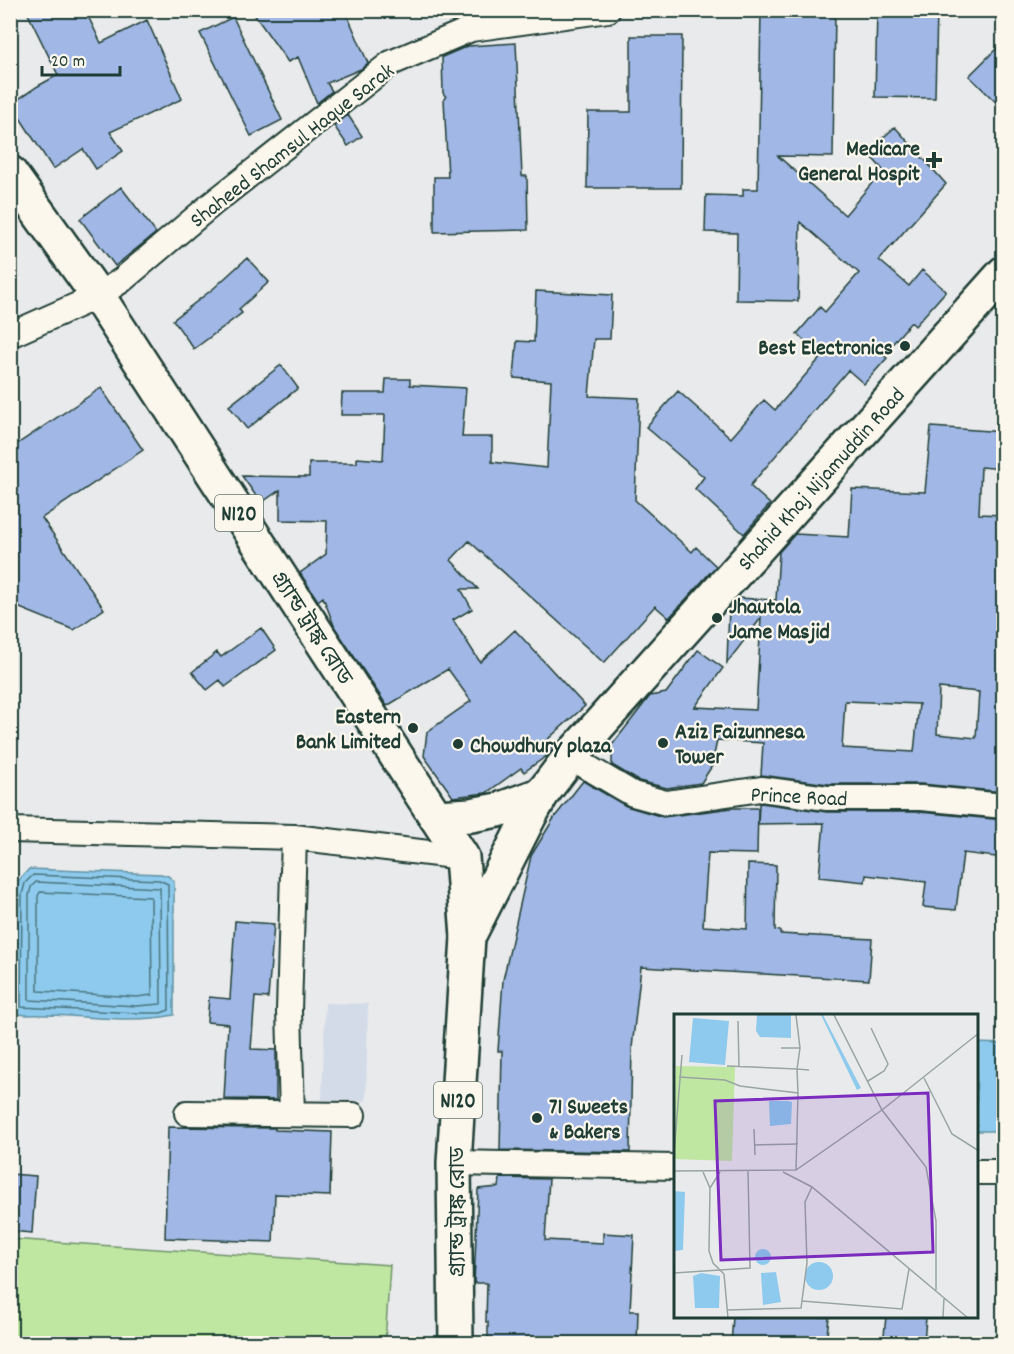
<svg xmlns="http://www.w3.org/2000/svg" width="1014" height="1354" font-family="Dekko,'Noto Sans Bengali',sans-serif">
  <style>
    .built { fill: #d3dbe9 }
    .green { fill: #bfe7a2; stroke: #6f926b; stroke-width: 1.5 }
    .water { fill: #8dcaed; stroke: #6192a3; stroke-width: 1.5 }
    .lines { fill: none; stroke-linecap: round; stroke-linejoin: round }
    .shore { stroke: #4b757e; stroke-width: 1.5 }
    .building { fill: #a1b7e5; stroke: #1f3d34; stroke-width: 1.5; fill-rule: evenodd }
    .minor-casing { stroke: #1f3d34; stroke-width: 28 }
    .primary-casing { stroke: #1f3d34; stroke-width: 38 }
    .trunk-casing { stroke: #1f3d34; stroke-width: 38 }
    .minor { stroke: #fbf7ec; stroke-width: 24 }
    .primary { stroke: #fbf7ec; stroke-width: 33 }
    .trunk { stroke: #fbf7ec; stroke-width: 33 }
    .poi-dot { fill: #1f3d34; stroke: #fbf7ec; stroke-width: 2 }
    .labels { text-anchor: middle; stroke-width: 4.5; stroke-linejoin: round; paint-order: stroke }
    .shield { fill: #fbf7ec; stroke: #61756b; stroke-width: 1.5 }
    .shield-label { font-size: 21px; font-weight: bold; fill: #1f3d34 }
    .street-label { font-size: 22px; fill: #1f3d34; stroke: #fbf7ec }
    .poi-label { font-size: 22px; font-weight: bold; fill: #1f3d34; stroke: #fbf7ec; text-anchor: start }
    .inset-road { fill: none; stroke: #98a5a2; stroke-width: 1.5 }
    .view { fill: #7b2cbf; fill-opacity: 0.15; stroke: #7b2cbf; stroke-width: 3 }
    .inset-edge { fill: none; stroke: #1f3d34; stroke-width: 3 }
  </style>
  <rect width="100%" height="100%" fill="#e9eaeb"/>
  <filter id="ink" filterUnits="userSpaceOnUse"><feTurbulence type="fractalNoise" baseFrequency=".0167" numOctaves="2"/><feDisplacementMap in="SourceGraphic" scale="12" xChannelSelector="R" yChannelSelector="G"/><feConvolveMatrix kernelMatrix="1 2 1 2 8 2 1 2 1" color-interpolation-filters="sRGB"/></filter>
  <g filter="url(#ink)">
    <path class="built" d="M325,1003L368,1004L366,1101L322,1100Z"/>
    <path class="green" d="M10,1239L390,1265L385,1343H11Z"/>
    <path class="water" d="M29,869L161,874L168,876L174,881V1015C126,1025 75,1013 26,1015L19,1014L14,1010L16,895L19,880Z
      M976,1043L1003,1044V1131H977Z"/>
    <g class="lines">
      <path class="shore" d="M33,875L159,880L168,884L169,1010L161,1013H137L21,1007L22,895L25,883Z
        M36,882L160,888L161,1004L137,1006L29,1000V896L31,887Z
        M40,892L151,897L152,995L137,997L38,991V896Z"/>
    </g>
    <path class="building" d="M26,10H85L101,43L147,20L182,99L110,132L123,151L96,169L83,149L53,169L11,104L38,86L58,75Z
      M251,10H345L368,63L361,69L327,83L332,91L317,103L298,57L288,62Z
      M761,10H835L833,157L778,156L845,215L883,170L867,152L895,127L946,184L879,260L909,286L922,270L946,291L915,326L911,322L883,355L887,358L864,384L848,370L750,486L770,504L744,534L695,489L704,477L646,427L678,391L731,438L764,400L775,410L822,356L797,334L820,307L825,312L859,273L800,222L798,301L736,300L737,233L705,232L706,195L743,196V189H758Z
      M877,10H937L935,98L875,97Z
      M233,17L282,120L251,136L200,33Z
      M631,36H682L681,188H587L588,112H631Z
      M1004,41V110L969,76Z
      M516,43L522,176H527L528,230L434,232V177H448L444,99L446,97L443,93L442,57L468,46Z
      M348,115L362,136L348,146L334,126Z
      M121,187L156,233L115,266L80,219Z
      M247,258L269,282L239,309L242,313L194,349L173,320L214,288Z
      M536,291L612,295L610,339H594L589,396L639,398L635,500L692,552L696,547L716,566L669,618L655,606L604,663L469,541L451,560L478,589H461L472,609L453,620L480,662L515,630L585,706L547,740L553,749L548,755L524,772L521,768L486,793L453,797L424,756L427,732L471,701L448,669L387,706L335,628L323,597L318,601L300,573L326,554L327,521L280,520V490L261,503L242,476L309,477V463H357V458L383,460L385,415H341L342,393H385L386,379H410V385L466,388L462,437H492V462L547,468L551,381L514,378L517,341L534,342Z
      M281,365L298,388L247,429L229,406Z
      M101,388L143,450L42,518L104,609L74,630L10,604V449Z
      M931,427L1004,432V469L981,467L979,514L1004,515V792L921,784H828L761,775L763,743L717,740L712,766L701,783L667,788L639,781L612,765V745L650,696L666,693L698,650L723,668L695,707L756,710L761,618L727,663L729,607L738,598L776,600L779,552L795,534L849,537L852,489L925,492ZM939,688L979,692L976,738L937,734ZM845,701L919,704L914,752L842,748Z
      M261,628L276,650L225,687L220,680L207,690L192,672L217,652L221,657Z
      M583,781L626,806L663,817L732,808H758L757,854L708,853L703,926L747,929L748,864L776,865L775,930L780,931V934L872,939L869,980L641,967L632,1048L630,1152L500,1150L502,1051H498L503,980L531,856L554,818Z
      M761,803L827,812H920L1004,820V858L963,853L956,910L923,907L926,882L866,875L865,882L819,877L824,823L758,824L759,804Z
      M235,921L274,924L268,998L255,997L251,1049L276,1050V1100L224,1099L228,1024L207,1022L209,997L230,999Z
      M168,1127L275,1128V1130L332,1132L330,1196L275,1194L273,1242L165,1238Z
      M10,1174L36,1176L32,1233L10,1231Z
      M500,1178L549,1179L545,1240L603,1243V1233L634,1235L630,1311H638L637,1344H488V1322H486L487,1283H474L478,1189L499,1187Z
      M733,1317H829L826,1344H731Z
      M886,1317H926L924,1344H883Z"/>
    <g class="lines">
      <defs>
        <path id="minor" d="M10,335L98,296L122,280L212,204L391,63L471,29L608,10
          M570,757L633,794L666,803L761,789L827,798H921L1004,806
          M10,830L294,837L462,857
          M187,1113L353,1115
          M292,1114L289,1011L294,837
          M454,1163L675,1167
          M976,1172H1004"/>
        <path id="primary" d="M436,817L471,815L498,810L542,794
          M468,937L529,817L542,794L570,757L1004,273"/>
        <path id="trunk" d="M10,173L98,296L462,857L468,937L454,1163L456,1344"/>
      </defs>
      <use href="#minor" class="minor-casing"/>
      <use href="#primary" class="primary-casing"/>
      <use href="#trunk" class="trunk-casing"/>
      <use href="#minor" class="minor"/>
      <use href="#primary" class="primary"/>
      <use href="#trunk" class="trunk"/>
    </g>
  </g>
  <g class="poi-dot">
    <path d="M931 151h6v6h6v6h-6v6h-6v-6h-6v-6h6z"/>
    <circle cx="905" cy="346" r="6"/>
    <circle cx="717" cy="618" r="6"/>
    <circle cx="413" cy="728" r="6"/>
    <circle cx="663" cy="743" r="6"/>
    <circle cx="458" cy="744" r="6"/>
    <circle cx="537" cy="1118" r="6"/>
  </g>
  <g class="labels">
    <g class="shield">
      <rect x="215" y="495" width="48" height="36" rx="4.5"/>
      <rect x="434" y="1082" width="48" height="36" rx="4.5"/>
    </g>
    <g class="shield-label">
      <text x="239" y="520">N120</text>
      <text x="458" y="1107">N120</text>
    </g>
    <g class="street-label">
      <text transform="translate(291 144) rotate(-38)" y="8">Shaheed Shamsul Haque Sarak</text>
      <text transform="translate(820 478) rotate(-48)" y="8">Shahid Khaj Nijamuddin Road</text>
      <text transform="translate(313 627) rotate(57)" y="8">গ্র্যান্ড ট্রাঙ্ক রোড</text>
      <text transform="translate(799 795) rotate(3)" y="8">Prince Road</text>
      <text transform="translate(456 1212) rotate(-90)" y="8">গ্র্যান্ড ট্রাঙ্ক রোড</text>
    </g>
    <g class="poi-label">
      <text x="920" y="155" text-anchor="end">Medicare<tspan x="920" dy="25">General Hospit</tspan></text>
      <text x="893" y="354" text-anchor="end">Best Electronics</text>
      <text x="729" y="613">Jhautola<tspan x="729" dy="25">Jame Masjid</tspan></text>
      <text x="401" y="723" text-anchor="end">Eastern<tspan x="401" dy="25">Bank Limited</tspan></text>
      <text x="675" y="738">Aziz Faizunnesa<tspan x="675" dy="25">Tower</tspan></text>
      <text x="470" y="752">Chowdhury plaza</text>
      <text x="549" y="1113">71 Sweets<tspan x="549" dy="25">&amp; Bakers</tspan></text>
    </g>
  </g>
  <g transform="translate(674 1014)">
    <rect width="304" height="304" fill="#e9eaeb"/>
    <path d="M2,52L61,53L58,147L0,145Z" fill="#bfe7a2"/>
    <path d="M83,1H117V24L86,23L82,17ZM147,1H149L187,74L183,76ZM19,4L55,7L51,51L15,48ZM114,87L118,88L117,110L96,112L95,87ZM0,177L11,178L9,236L0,237ZM81 243a8 8 0 1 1 16 0a8 8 0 1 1-16 0ZM131 262a14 14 0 1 1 28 0a14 14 0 1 1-28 0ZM102,258L107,288L89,291L87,259ZM27,259L46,262L45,294H21L19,262Z" fill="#8dcaed"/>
    <path class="inset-road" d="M160,1L208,96L252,153L262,207V276M64,7L65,53M107,34H126M53,52L123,55L126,34L122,1M5,63L51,66L66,72L124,79L122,156M250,64L278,120L305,137M194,67L210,57L214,50L197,14M124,79L123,55L135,56M80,115L81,141M81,131L124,130M0,139L8,41M0,157L122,156L208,96L305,19M29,158L36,174L35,237L39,249L50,260L54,304M109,158L138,173L294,304M36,174L46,158M0,259L76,254L74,157M128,287L228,295L235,255M53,296L127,294L133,249L131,188L138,173M269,304L270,283"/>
    <path class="view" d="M254,79L259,238L47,246L41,87Z"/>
    <rect width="304" height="304" class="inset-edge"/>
  </g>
  <rect width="1014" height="1354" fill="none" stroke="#fbf7ec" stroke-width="36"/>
  <rect x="18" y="18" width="978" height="1318" fill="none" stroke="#1f3d34" stroke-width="2" filter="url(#ink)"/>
  <path d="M42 66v9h78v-9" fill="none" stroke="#1f3d34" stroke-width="3"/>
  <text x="51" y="66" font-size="18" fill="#1f3d34" stroke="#fbf7ec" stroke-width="4.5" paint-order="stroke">20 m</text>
</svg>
